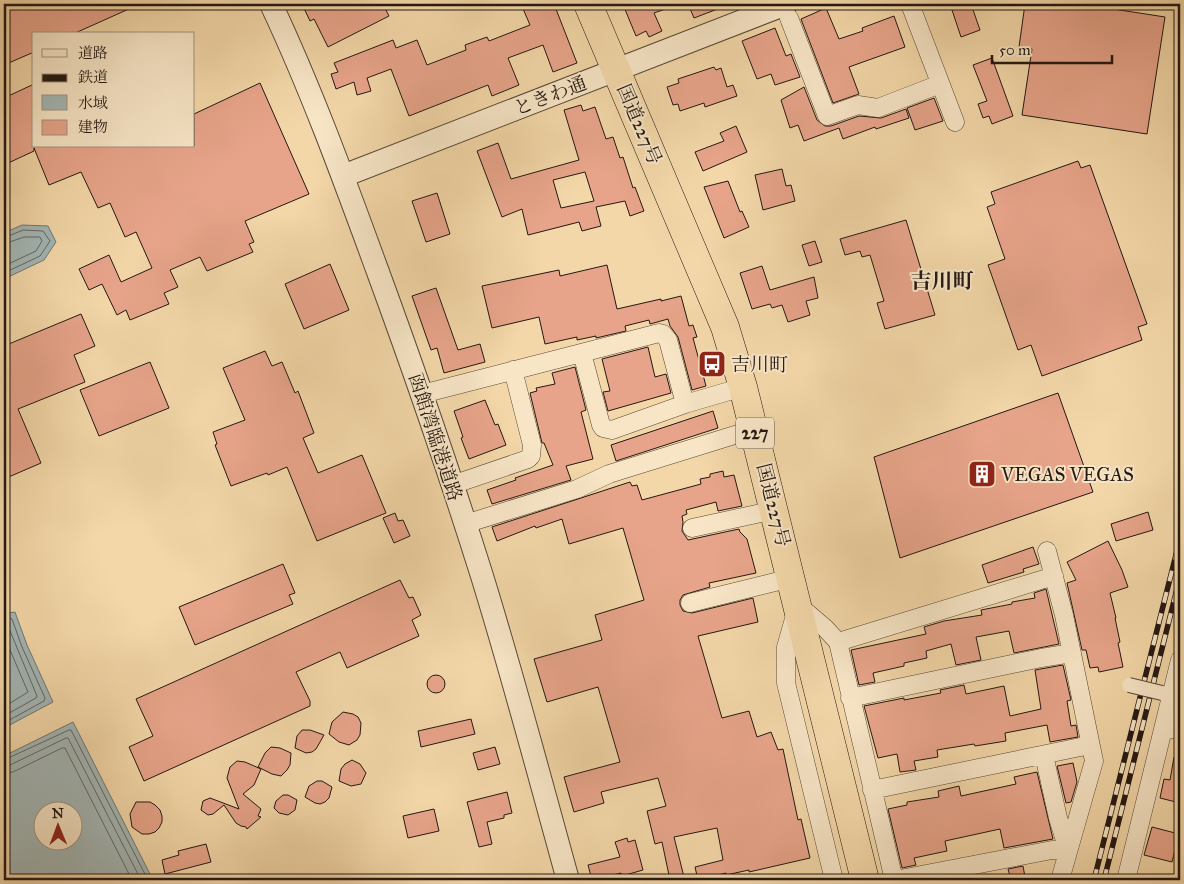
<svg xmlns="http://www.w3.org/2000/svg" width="1184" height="884" font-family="'IM FELL Great Primer','Noto Serif JP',serif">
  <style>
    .water { fill: #a3b6b5; stroke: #707774; fill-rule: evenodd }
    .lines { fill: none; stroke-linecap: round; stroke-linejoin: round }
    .shore { stroke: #636764; stroke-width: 1 }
    .building { fill: #e7a48a; stroke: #231812; fill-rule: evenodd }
    .minor-casing { stroke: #574838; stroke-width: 19 }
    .tertiary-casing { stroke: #574838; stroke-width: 24 }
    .trunk-casing { stroke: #231812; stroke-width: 29 }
    .minor { stroke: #f7e5c6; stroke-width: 18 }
    .tertiary { stroke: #f7e5c6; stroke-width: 22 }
    .trunk { stroke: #f3d7a8; stroke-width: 28 }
    .rail-casing { stroke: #231812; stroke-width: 5.5 }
    .rail { stroke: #f7e5c6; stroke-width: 4; stroke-dasharray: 11; stroke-linecap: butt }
    .pedestrian-bridge-casing { stroke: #574838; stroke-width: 16; stroke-linecap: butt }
    .pedestrian-bridge { stroke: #f7e5c6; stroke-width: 14 }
    .labels { text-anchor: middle; stroke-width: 4; stroke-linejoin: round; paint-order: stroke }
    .shield { fill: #f7e5c6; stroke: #635648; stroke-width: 1 }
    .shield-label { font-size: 18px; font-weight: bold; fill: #231812 }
    .street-label { font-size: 19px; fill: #231812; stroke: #f7e5c6 }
    .poi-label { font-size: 19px; fill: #231812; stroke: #f7e5c6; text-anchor: start }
    .quarter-label { font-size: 21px; font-weight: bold; fill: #231812; stroke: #f7e5c6 }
  </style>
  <rect width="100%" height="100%" fill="#f3d7a8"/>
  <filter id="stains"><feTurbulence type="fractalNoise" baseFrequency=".004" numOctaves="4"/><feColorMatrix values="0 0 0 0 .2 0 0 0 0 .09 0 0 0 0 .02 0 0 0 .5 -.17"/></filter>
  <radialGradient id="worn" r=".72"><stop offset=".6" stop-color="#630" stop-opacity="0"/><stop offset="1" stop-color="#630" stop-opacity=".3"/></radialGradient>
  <path class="water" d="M22,225L48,226L56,242L44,260L4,279V233Z
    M4,604L8,613L15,612L27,645L53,702L4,728Z
    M73,722L153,880H4V756ZM42,812H72V842H42Z"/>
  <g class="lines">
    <path class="shore" d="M4,238L23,230L43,231L50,241L40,256L4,273
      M4,244L24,237H40L42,241L36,251L4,266
      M4,616L12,619L22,647L45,698L44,701L4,723
      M4,623L8,626L37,696L36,698L4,716
      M4,636L28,692L4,707
      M4,760L69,730H71L148,880
      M4,766L10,765L66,738H68L141,880
      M4,773L13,772L62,748H65L132,880"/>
  </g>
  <path class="building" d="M15,4H140L73,34H34V52L4,65V9Z
    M302,4H383L389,16L328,47L314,19L310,21Z
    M521,4H554L577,63L553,72L543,45L508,58L519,85L492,96L488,85L409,116L391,69L367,78L371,91L357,95L354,82L336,89L331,74L338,72L334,63L393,40L396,48L417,40L427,65L466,50L465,45L487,37L489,41L530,25Z
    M633,4H677V5L654,13L662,31L649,37L646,31L636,36L624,7Z
    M688,4H728V5L694,18Z
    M950,4H971L980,30L961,37Z
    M1025,4H1081L1165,17L1147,134L1022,115L1032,49L1019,47Z
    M826,8L839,39L863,31L862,28L894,16L905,47L849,67L859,94L833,103L801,19Z
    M775,28L786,56L791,54L800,77L775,85L771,74L757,79L742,41Z
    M992,58L1013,116L992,124L989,116L983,118L978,104L987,101L973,65Z
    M714,67L716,70L721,68L727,87L733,85L737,96L705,107L704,103L680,111L678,104L673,105L667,87L679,83L678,79Z
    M260,83L309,194L245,221L254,242L249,244L253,252L207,271L200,257L170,270L178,287L164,293L169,304L130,320L126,310L117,315L102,284L89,290L79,269L109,255L121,282L152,268L136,232L125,237L110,203L98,208L81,172L49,185L34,148V151L4,165V98L34,84V146H194V114Z
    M804,87L817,120L825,126H831L859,116L881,118L906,109L909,118L876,129L875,127L843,139L839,128L804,141L798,125L790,128L781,100Z
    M934,98L943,121L915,130L907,108Z
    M581,105L583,111L595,107L606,139L613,137L620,158L623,157L633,188L635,187L644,211L630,216L625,201L596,207L601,226L582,231L579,222L528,235L522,209L502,217L477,151L498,143L511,179L579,160L564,110ZM585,172L594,201L561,208L553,180Z
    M736,126L747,152L703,171L695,152L724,141L720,133Z
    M1078,161L1081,168L1090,165L1147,324L1138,327L1142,340L1042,376L1031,345L1018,350L988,265L1005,259L987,207L995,204L991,192Z
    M782,169L786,186L791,185L795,201L763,210L755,175Z
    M728,181L740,212L742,211L749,227L724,238L704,187Z
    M437,193L450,234L426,242L412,201Z
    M906,220L935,315L885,329L877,303L884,301L870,255L862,257L860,251L845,255L840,239Z
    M815,241L822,262L809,266L802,245Z
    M330,264L349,310L304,329L285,284Z
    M607,265L617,309L661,299V301L681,296L689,326L693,325L697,337L693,338L706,386L692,390L678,337L670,326L668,319L650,324L649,320L625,326L626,331L596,338V336L577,340V337L545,344L539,317L492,328L482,286L559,270L560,276Z
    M762,266L770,290L814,277L818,298L806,301L810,315L788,322L782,305L772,308L770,304L752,309L740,273Z
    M436,288L458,350L480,344L485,362L444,373L437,348L431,350L412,296Z
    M81,314L95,346L74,355L85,382L18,409L41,463L4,479V346Z
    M648,347L655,377L666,374L671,393L608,411L603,392L610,391L602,359Z
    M265,351L272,366L282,362L295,393L298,391L314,433L303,438L318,473L362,455L386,513L317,541L287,467L268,475L267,473L231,486L215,445L217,444L213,432L245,420L223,368Z
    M150,362L169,408L99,436L80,390Z
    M575,367L586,410L581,412L593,459L566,466L571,480L492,504L487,490L516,480L515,478L553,465L544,443H542L530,393L537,391L536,388L555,384L552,373Z
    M1058,393L1093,492L900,558L874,457Z
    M485,400L495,425L498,424L506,445L469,459L461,438L463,437L454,411Z
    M713,411L718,428L616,461L611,445Z
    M723,471L724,477L734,475L742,506L718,511L716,502L686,510L687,514L682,516L683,522L682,531L688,540L739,529L740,532L747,539L756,573L709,583L710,587L683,595L680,600V605L683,611L692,613L753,598L758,622L698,636L722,718L749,711L757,737L771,732L778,750L783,749L798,820L801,819L810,858L749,872V870L726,875V873L698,880L695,867L723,860L717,828L674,837L684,877L670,880L662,842L655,844L647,811L666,806L658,778L601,792L604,803L574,812L564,777L620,762L598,687L547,702L534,659L602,640L595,615L644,600L623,528L569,544L562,519L536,528L535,526L497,541L492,527L630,482L632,486L637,485L642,500L701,484L700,479L710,477V474Z
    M1148,512L1153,530L1116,541L1111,524Z
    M395,513L398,521L403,520L410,536L394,543L383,518Z
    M1108,541L1122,570L1128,587L1110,593L1116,618H1115L1120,642L1118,643L1123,667L1099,672L1098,667L1090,668L1086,650H1082L1067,583L1076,580L1067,562Z
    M1033,547L1039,564L1023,569L1024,572L988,583L982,565Z
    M283,564L295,593L289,595L293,604L195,645L179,607Z
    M400,580L409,598L413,597L421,615L412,620L419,636L347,668L340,652L296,672L310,701V706L144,781L129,747L153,736L136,699Z
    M1046,589L1059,644L1014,653L1009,631L976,637L981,660L956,665L951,644L926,651L927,658L904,663V666L873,673L875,682L859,685L851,650L926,634L924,627L944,621L982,615L981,610L1012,604V602L1035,598L1034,593Z
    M1063,665L1071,700L1067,701L1071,726L1076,725L1078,737L1050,742L1047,725L1005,733L1006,741L975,746L974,744L937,750L938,757L914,761L916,770L900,772L897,754L878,758L864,706L904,698V700L941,693L940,690L964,685L966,694L1004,686L1010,716L1041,709L1035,670Z
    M427 684a9 9 0 1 1 18 0a9 9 0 1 1-18 0Z
    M343,712L353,714L358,717L361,723L360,735L357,740L349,745L339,742L329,734L332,722Z
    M471,719L475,734L421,747L418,731Z
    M302,730H310L324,735L316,749L312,752L306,753L295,748L297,736Z
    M271,747L280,748L291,753L290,765L287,770L281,776L272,774L258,767L265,753Z
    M495,747L500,764L478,770L473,753Z
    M1174,757H1180V803L1160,798L1164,779L1170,780Z
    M352,760L360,764L366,773L361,784L351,786L339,781L341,769L345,764Z
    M237,761L245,762L261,769L254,785L243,794L261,809L258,816L261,817L247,829L246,827L241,826L236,823L224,805L213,814L208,815L201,810L203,801L210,798L239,809L227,778L230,767Z
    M1073,763L1077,782L1071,802L1066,803L1057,766Z
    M1037,772L1053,839L1004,848L1000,829L945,841L947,851L914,858L916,865L902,868L888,809L907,805V802L939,797L938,791L959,786L961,796L1016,784L1014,777Z
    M317,781H322L332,787L329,798L325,802L320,804L315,803L305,797L309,786Z
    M507,792L512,813L504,815V818L487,822L492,844L479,847L467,802Z
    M283,795H288L297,800L295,810L288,815L279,813L274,808L276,801Z
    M136,802H150L155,805L160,810L162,816V822L159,828L155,832L149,834H142L132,827L130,814Z
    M434,809L439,831L408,838L403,816Z
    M1152,827L1179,834L1172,862L1144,855Z
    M627,838L628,842L635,840L643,870L622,876L621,873L592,880L588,865L620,857L615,842Z
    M206,844L211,862L165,874L162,860L179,855L178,851Z
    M1023,866L1025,877L1011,880L1008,869Z"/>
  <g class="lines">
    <defs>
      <path id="minor" d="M910,4L955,122
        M789,18L827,116L858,105L878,108L940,84
        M582,353L601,425L603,428L612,430L685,404L743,387
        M422,394L659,333L663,334L668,340L685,404
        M452,485L528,459L531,456L532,445L513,370
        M465,524L577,489L609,474L754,429
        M692,528L775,510
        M1047,551L1064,615L1094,761L1060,880
        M690,603L791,578
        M838,642L1054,576
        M850,698L1041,658L1072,653
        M1163,731L1180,728
        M872,790L1090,745
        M834,880L786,683V647L798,605L825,628L838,642L894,880
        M895,880L1052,850H1068L1058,818L1044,755
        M1126,880L1180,660"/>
      <path id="tertiary" d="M271,4C312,91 345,182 378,272C415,373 450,474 482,576C513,676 540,779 568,880
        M343,176L786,4"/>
      <path id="trunk" d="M588,4L725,327L743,387L865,880"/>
    </defs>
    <use href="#minor" class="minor-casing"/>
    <use href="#tertiary" class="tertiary-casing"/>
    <use href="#trunk" class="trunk-casing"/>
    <use href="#minor" class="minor"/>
    <use href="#tertiary" class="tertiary"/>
    <use href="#trunk" class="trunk"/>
    <defs>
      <path id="rail" d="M1094,880L1180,539
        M1104,880L1180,577"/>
    </defs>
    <use href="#rail" class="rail-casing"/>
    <use href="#rail" class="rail"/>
    <defs>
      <path id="pedestrian-bridge" d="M1129,685L1162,693"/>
    </defs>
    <use href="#pedestrian-bridge" class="pedestrian-bridge-casing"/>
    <use href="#pedestrian-bridge" class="pedestrian-bridge"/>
  </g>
  <defs>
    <symbol id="bus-square" viewBox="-11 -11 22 22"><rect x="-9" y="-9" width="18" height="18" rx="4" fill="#8f2418" stroke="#f7e5c6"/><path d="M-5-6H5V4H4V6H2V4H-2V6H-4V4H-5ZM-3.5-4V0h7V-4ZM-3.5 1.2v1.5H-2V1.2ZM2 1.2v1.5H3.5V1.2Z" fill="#fff"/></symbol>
    <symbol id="building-square" viewBox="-11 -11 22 22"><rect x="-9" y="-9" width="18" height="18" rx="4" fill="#8f2418" stroke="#f7e5c6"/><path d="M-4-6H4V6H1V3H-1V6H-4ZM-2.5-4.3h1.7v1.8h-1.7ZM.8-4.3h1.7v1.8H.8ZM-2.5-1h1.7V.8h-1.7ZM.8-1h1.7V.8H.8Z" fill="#fff"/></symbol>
  </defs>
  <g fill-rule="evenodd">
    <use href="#bus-square" x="696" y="348" width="32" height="32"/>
    <use href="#building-square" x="966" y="458" width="32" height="32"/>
  </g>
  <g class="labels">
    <rect class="shield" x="736" y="417.5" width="38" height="31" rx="4"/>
    <g class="shield-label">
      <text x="755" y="439">227</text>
    </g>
    <g class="street-label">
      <text transform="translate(550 95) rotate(-21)" y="7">ときわ通</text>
      <text transform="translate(640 124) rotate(67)" y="7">国道227号</text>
      <text transform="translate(436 437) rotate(72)" y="7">函館湾臨港道路</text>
      <text transform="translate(774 505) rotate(76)" y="7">国道227号</text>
    </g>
    <g class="poi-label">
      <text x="731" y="371">吉川町</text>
      <text x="1001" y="481">VEGAS VEGAS</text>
    </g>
    <g class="quarter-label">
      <text x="942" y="288">吉川町</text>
    </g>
  </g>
  <rect width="1184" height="884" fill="none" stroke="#f3d7a8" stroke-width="20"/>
  <rect x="5" y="5" width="1174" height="874" fill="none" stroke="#231812" stroke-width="2.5"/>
  <rect x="10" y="10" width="1164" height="864" fill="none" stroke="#231812"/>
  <rect x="32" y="32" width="162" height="115" fill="#f7e5c6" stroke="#a2937e"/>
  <rect x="42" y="49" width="25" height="8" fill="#f7e5c6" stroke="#a2937e"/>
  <text x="78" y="58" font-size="15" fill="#231812">道路</text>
  <rect x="42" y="74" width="25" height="8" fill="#231812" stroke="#a2937e"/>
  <text x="78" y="82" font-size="15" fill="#231812">鉄道</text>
  <rect x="42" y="95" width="25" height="15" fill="#a3b6b5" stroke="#a2937e"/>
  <text x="78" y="108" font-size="15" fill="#231812">水域</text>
  <rect x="42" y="120" width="25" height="15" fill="#e7a48a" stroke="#a2937e"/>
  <text x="78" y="132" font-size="15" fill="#231812">建物</text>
  <g transform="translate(58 826) rotate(359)"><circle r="24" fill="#f7e5c6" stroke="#a2937e"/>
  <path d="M0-4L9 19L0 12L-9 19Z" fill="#8f2418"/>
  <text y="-8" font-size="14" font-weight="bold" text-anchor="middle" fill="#231812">N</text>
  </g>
  <path d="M992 55v8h120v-8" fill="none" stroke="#231812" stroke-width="2.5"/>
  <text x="999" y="55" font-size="15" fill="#231812" stroke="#f7e5c6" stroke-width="4" paint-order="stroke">50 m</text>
  <rect width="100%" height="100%" filter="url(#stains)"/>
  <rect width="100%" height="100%" fill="url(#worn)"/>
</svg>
